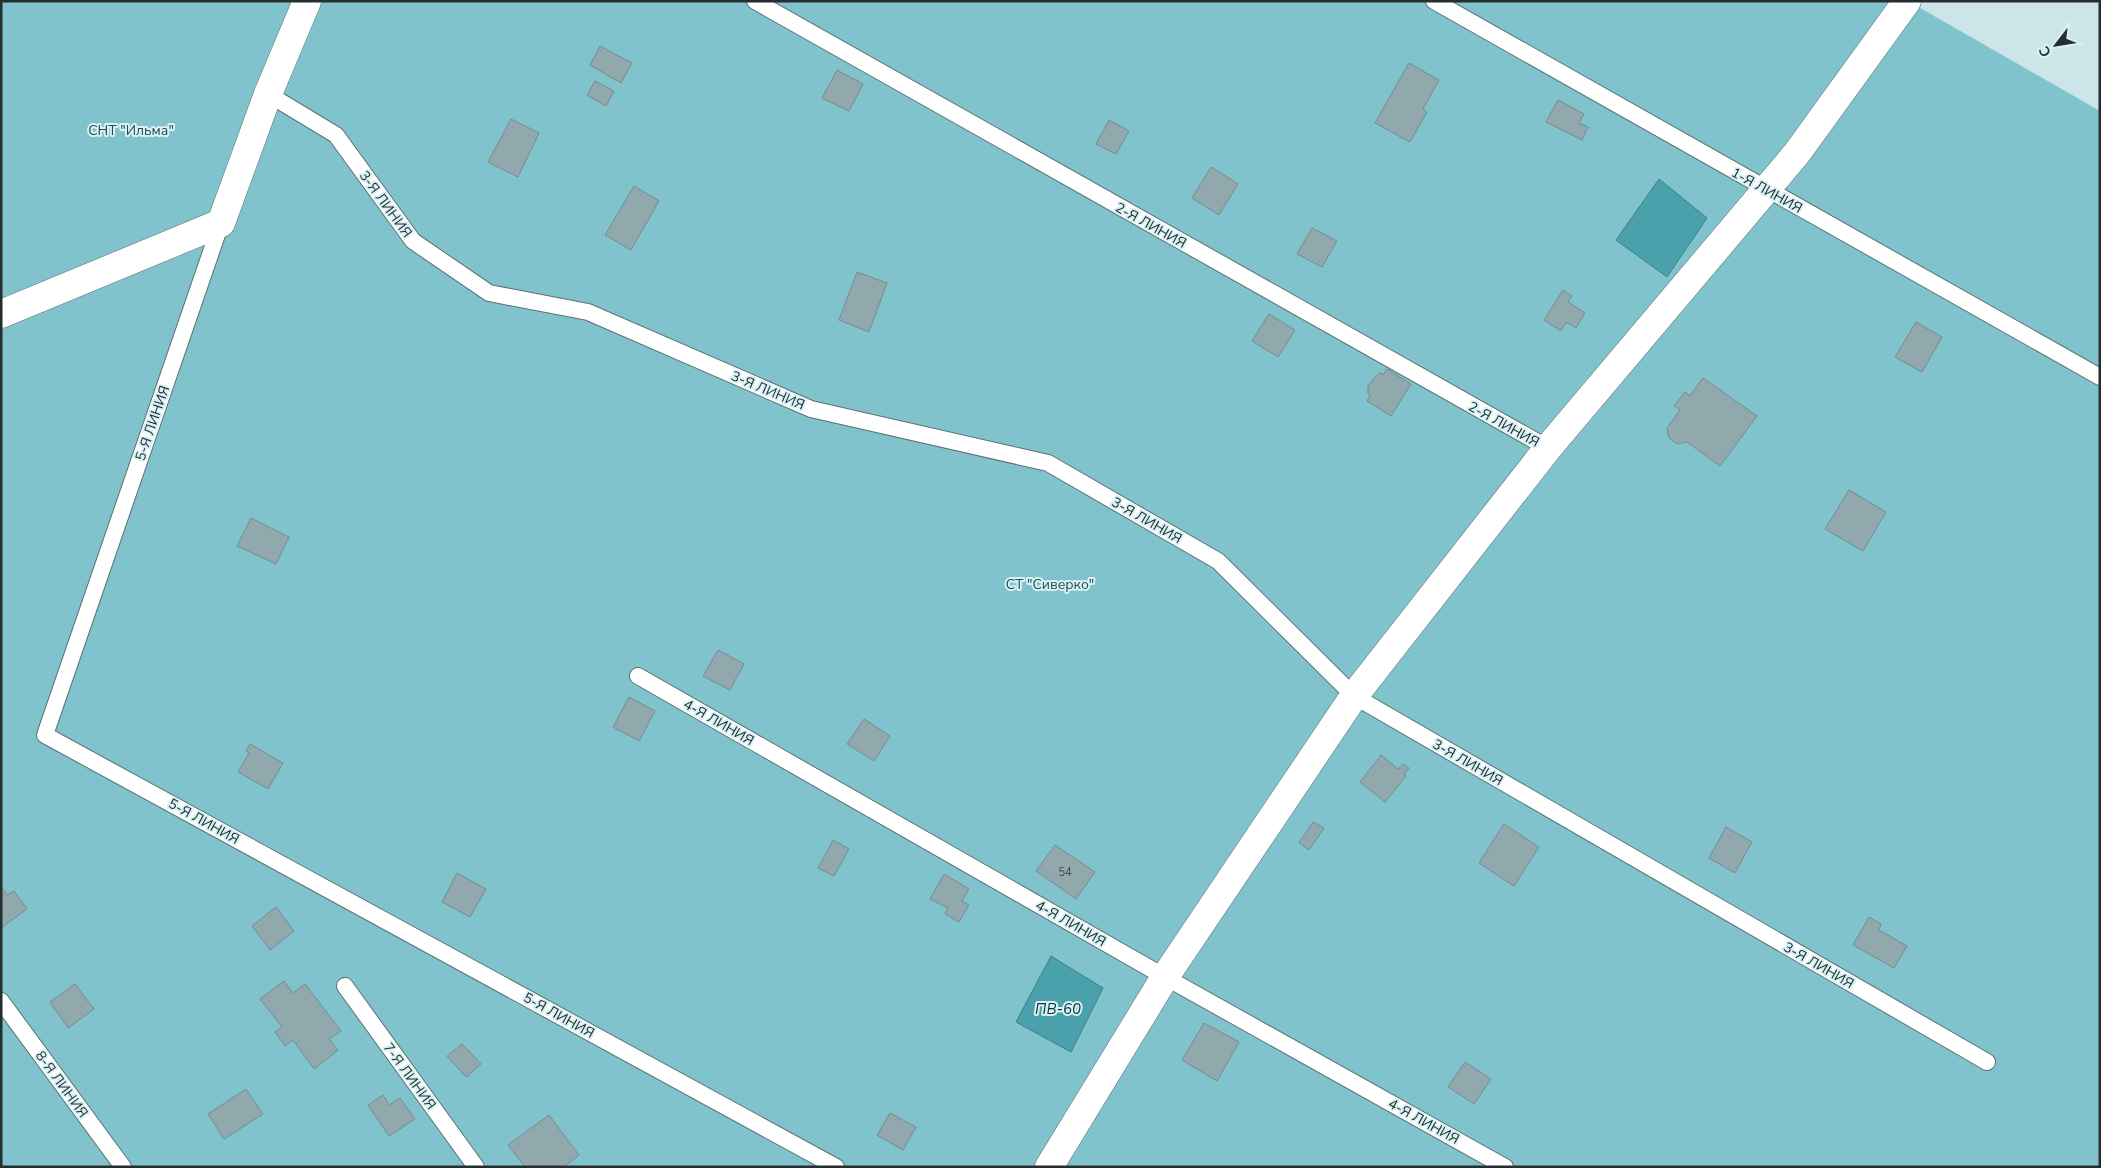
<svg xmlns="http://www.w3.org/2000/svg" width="2101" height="1168" font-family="'Nunito Sans',sans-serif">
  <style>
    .green { fill: #81c3cc }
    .water { fill: #4aa1ac; stroke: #3f7f87 }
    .building { fill: #91a9ac; stroke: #758c8f }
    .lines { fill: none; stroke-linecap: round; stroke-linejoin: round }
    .lane-casing { stroke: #5b7275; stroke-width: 18 }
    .street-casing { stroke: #5b7275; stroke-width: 29 }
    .lane { stroke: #fff; stroke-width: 16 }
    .street { stroke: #fff; stroke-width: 28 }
    .labels { text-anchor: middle; stroke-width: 4; stroke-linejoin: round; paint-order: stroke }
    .number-label { font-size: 11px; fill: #414e4f }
    .park-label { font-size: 14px; fill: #244c51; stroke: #d9f2f5 }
    .street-label { font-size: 14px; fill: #262f30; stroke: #d9f2f5 }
    .water-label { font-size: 15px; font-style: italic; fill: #083438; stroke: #d9f2f5 }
  </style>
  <rect width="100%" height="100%" fill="#cce5e8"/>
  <path class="green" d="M1,1H1908L2100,111V1167H1Z"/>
  <path class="water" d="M1659,179L1707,218L1667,277L1616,240Z
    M1051,956L1103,988L1071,1052L1016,1022Z"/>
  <path class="building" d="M600,46L632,63L621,83L590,65Z
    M1409,63L1439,80L1423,109L1427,112L1410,142L1375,123Z
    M837,70L863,84L849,111L822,98Z
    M595,81L614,91L606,106L587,95Z
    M1558,100L1584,114L1579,123L1588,127L1582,140L1546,122Z
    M511,119L539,133L518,177L488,162Z
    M1109,120L1129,131L1116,154L1096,144Z
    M1211,167L1238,184L1219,215L1192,198Z
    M634,186L659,201L631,250L605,235Z
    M1312,228L1337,241L1322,267L1297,254Z
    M857,272L887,283L869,332L839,320Z
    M1563,290L1572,296L1568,302L1585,313L1576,328L1566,322L1561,331L1544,320Z
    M1269,314L1295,330L1278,357L1252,341Z
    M1916,322L1942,337L1922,372L1895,357Z
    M1387,369L1411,384L1391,416L1367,401L1370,395L1368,393V386L1375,377L1380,373L1383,375Z
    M1703,378L1757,416L1720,466L1687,442L1677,444L1669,438L1667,428L1680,410L1674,406L1685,392L1690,396Z
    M1849,490L1886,512L1863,551L1825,529Z
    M251,518L289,537L276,564L237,546Z
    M718,650L744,664L730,690L703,676Z
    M629,697L655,711L639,741L613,727Z
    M864,719L890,736L874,761L847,744Z
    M250,744L283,763L268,789L238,772L249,753L246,751Z
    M1381,755L1398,769L1403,764L1409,768L1404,774L1406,776L1385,802L1360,782Z
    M1313,822L1324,828L1309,850L1299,843Z
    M1504,824L1539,847L1514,886L1479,863Z
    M1726,827L1752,842L1735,873L1709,858Z
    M833,840L849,849L834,876L818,868Z
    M1055,845L1095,872L1076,899L1036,871Z
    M457,873L486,889L470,917L442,902Z
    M944,874L969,889L962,901L969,905L959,922L945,914L948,908L930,899Z
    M1,887L7,895L14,891L27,909L1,928Z
    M276,907L294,931L270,950L252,926Z
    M1869,917L1881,924L1879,930L1907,946L1894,968L1853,945Z
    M284,981L293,993L305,984L341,1031L329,1039L338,1050L314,1069L293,1040L285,1046L275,1032L282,1027L260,999Z
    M75,984L94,1009L68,1028L50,1002Z
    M1204,1023L1239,1042L1217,1081L1182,1060Z
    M462,1044L481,1064L466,1077L447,1056Z
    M1465,1062L1491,1079L1474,1104L1448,1087Z
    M246,1089L263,1114L224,1139L208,1114Z
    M383,1095L389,1105L400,1098L415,1119L389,1136L368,1105Z
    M890,1113L916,1127L903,1150L877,1135Z
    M549,1115L579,1155L564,1167H525L508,1145Z"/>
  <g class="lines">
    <defs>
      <path id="lane" d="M755,1L1548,448
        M1434,1L2100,377
        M268,94L336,135L413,241L489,293L588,312L811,409L1048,463L1218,561L1354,696L1987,1062
        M221,223L45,735L836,1167
        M638,676L1165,977L1505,1167
        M345,986L476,1167
        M1,1001L123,1167"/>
      <path id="street" d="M1,314L221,223L268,94L307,1
        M1049,1167L1165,977L1354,696L1548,448L1797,153L1907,1"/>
    </defs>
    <use href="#lane" class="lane-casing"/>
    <use href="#street" class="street-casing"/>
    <use href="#lane" class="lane"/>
    <use href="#street" class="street"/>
  </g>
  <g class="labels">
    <g class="number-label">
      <text x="1065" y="876">54</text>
    </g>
    <g class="park-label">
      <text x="131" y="135">СНТ "Ильма"</text>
      <text x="1050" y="589">СТ "Сиверко"</text>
    </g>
    <g class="street-label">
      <text transform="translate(1767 190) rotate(29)" y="5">1-Я ЛИНИЯ</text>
      <text transform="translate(386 204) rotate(54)" y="5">3-Я ЛИНИЯ</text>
      <text transform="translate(1151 225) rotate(29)" y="5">2-Я ЛИНИЯ</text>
      <text transform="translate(768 390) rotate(23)" y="5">3-Я ЛИНИЯ</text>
      <text transform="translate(152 423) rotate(-71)" y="5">5-Я ЛИНИЯ</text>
      <text transform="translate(1504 424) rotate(29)" y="5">2-Я ЛИНИЯ</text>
      <text transform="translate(1147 520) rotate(30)" y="5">3-Я ЛИНИЯ</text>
      <text transform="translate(719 722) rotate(30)" y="5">4-Я ЛИНИЯ</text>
      <text transform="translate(1468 762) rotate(30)" y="5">3-Я ЛИНИЯ</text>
      <text transform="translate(204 821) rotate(29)" y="5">5-Я ЛИНИЯ</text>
      <text transform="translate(1071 923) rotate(30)" y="5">4-Я ЛИНИЯ</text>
      <text transform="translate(1819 965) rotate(30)" y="5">3-Я ЛИНИЯ</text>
      <text transform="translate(559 1015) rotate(29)" y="5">5-Я ЛИНИЯ</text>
      <text transform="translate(410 1076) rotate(54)" y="5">7-Я ЛИНИЯ</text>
      <text transform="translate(62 1084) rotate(54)" y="5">8-Я ЛИНИЯ</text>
      <text transform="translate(1424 1121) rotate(29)" y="5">4-Я ЛИНИЯ</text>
    </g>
    <g class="water-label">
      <text x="1058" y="1014">ПВ-60</text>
    </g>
  </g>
  <rect width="2101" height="1168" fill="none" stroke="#262f30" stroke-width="5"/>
  <g transform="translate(2056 45) rotate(239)" stroke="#d9f2f5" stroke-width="4" paint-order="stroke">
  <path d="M0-4L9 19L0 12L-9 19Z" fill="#262f30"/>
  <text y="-8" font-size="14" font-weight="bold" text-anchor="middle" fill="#262f30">С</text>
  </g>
</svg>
